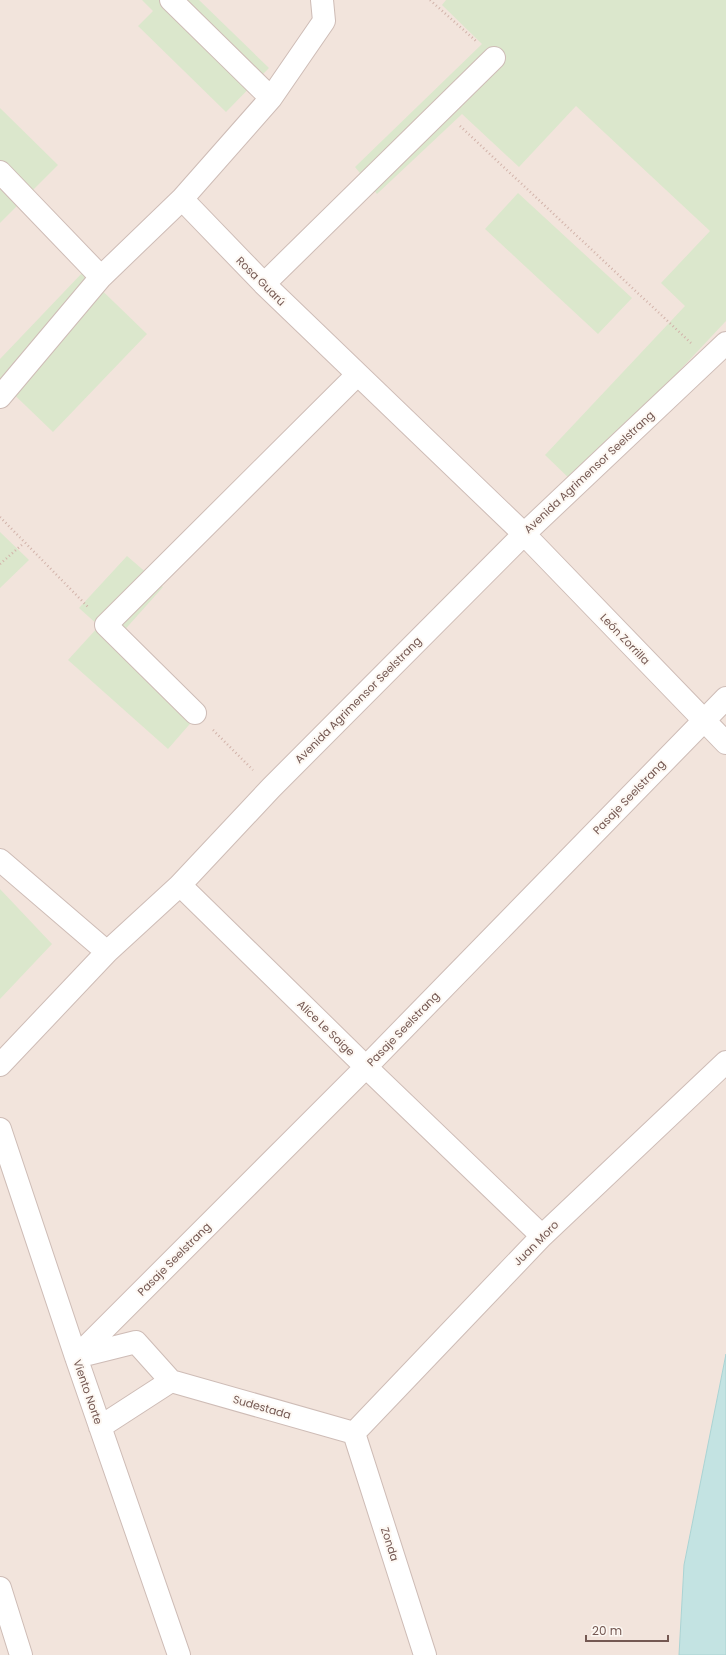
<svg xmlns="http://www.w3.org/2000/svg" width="726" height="1655" font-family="Poppins,sans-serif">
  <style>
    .residential { fill: #f2e4dc }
    .green { fill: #dbe7cc }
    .water { fill: #c3e3e2; stroke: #aad3d3 }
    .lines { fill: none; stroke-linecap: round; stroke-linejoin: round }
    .minor-casing { stroke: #cebcb6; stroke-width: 24 }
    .path { stroke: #d2b3aa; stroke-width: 2.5; stroke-dasharray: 1 3; stroke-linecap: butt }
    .minor { stroke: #fff; stroke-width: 22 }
    .labels { text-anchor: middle; stroke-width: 4; stroke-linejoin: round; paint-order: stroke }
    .street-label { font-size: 11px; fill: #745852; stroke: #fdf8f3 }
  </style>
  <rect width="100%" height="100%" fill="#fbf3ed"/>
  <path class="residential" d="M0,0H726V1354L684,1565L679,1655H0Z"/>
  <path class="green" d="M142,0H199L269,68L226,112L138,26L153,11Z
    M446,0H726V321L574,483L545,455L685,306L661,283L710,231L576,106L519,167L462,114L377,194L355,167L482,44L442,5Z
    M0,108L58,165L0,223Z
    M518,193L632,298L598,334L485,229Z
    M83,272L147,334L53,432L0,381V359Z
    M0,532L29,560L0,588Z
    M127,556L163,587L112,644L195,718L168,749L68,660L99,626L79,608Z
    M0,889L52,944L0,999Z"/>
  <path class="water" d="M726,1354V1655H679L684,1565Z"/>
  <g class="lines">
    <defs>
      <path id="minor" d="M171,0L271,98
        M322,0L324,21L271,98L182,199L264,284L524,534L726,743
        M0,172L101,277
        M264,284L494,58
        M0,397L101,277L182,199
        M195,713L106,625L357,375
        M0,860L107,952
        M180,885L366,1067L542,1236
        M0,1065L107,952L180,885L271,788L524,534L726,343
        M0,1129L76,1357L179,1655
        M76,1357L366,1067L726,698
        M76,1357L136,1342L171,1381L354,1433
        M100,1427L171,1381
        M354,1433L542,1236L726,1062
        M354,1433L425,1655
        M0,1588L21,1655"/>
    </defs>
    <use href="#minor" class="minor-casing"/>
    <path class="path" d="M430,0L476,41
      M460,126L691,343
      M0,517L89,608
      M0,564L24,543
      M213,730L253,770"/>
    <use href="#minor" class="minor"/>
  </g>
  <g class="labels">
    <g class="street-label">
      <text transform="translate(261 281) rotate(45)" y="4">Rosa Guarú</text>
      <text transform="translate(589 472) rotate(-43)" y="4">Avenida Agrimensor Seelstrang</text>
      <text transform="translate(625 639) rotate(46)" y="4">León Zorrilla</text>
      <text transform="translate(358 700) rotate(-45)" y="4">Avenida Agrimensor Seelstrang</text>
      <text transform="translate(629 797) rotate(-46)" y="4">Pasaje Seelstrang</text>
      <text transform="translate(326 1028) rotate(44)" y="4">Alice Le Saige</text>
      <text transform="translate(403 1029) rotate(-46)" y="4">Pasaje Seelstrang</text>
      <text transform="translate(536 1243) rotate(-45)" y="4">Juan Moro</text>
      <text transform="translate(174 1259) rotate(-45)" y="4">Pasaje Seelstrang</text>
      <text transform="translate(88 1392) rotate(71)" y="4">Viento Norte</text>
      <text transform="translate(262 1407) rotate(16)" y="4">Sudestada</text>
      <text transform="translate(390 1544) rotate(72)" y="4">Zonda</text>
    </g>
  </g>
  <path d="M586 1635v6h82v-6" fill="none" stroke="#745852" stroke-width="2"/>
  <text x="592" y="1635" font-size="12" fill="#745852" stroke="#fdf8f3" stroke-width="3" paint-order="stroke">20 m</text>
</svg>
